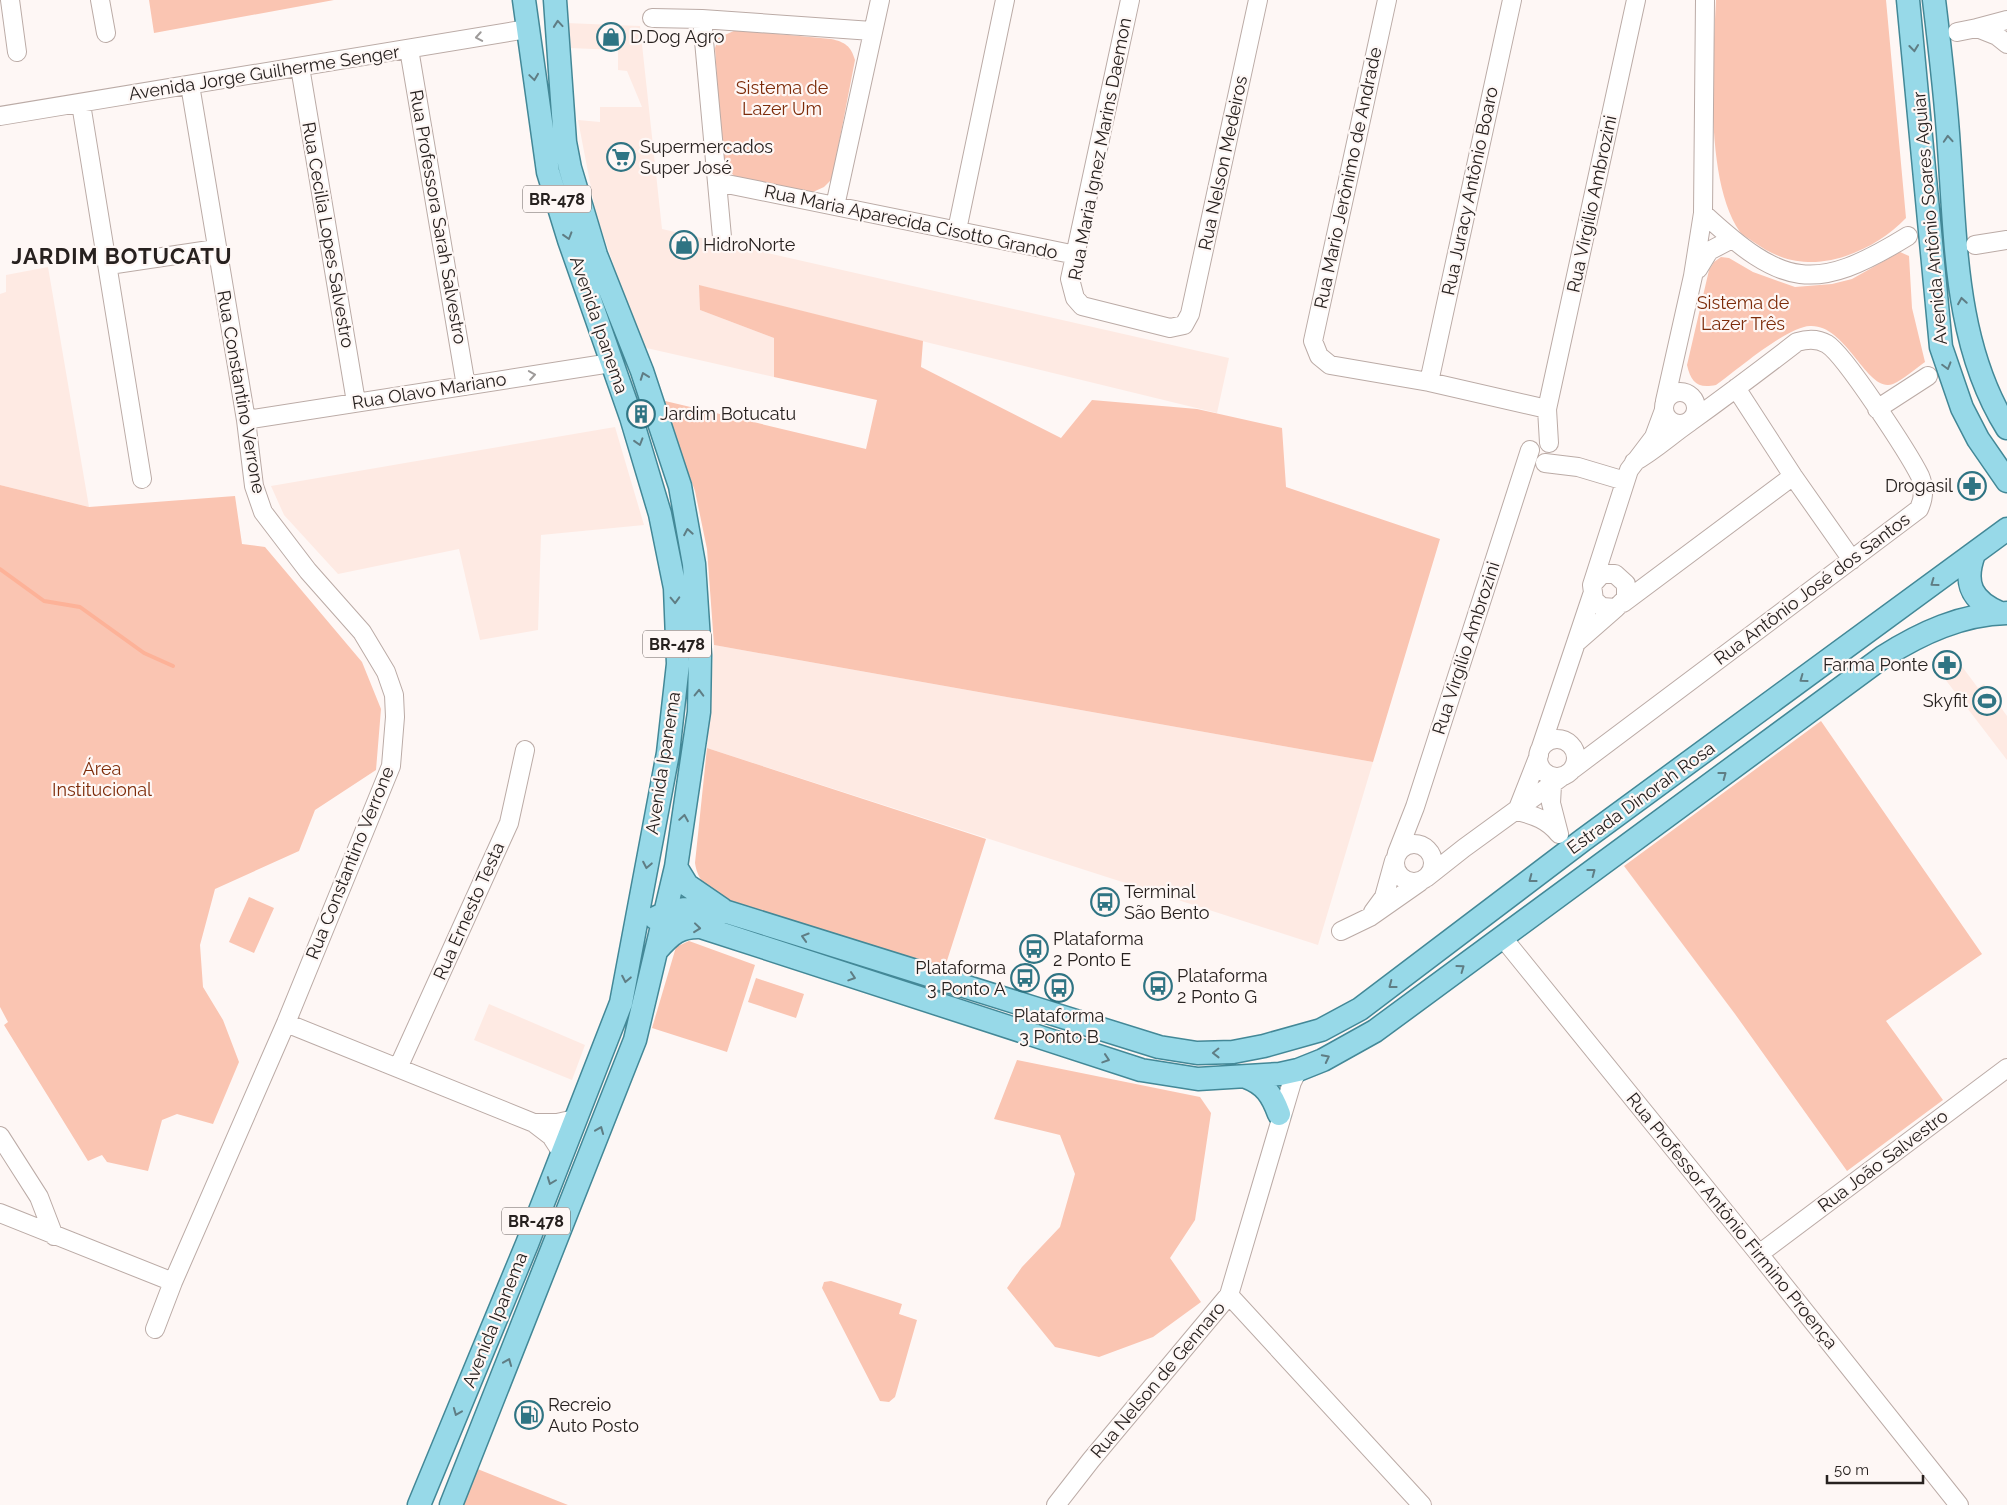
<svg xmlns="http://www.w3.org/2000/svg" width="2007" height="1505" font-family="Raleway,sans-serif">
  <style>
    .built { fill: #feeae3 }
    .green { fill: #fac5b2 }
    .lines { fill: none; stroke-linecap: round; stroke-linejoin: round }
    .stream { stroke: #fdb298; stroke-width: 4 }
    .minor-casing { stroke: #bbaba6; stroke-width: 20 }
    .major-casing { stroke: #438897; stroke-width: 25 }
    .minor { stroke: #fff; stroke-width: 18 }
    .major { stroke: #97d9e8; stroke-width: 22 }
    .oneway { stroke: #5f7d84 }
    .oneway2 { stroke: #9e9b9a }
    .labels { text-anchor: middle; stroke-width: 4.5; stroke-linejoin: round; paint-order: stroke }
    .shield { fill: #fef7f5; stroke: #68615f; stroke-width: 1 }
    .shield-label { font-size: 16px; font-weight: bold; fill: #27211f }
    .poi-label { font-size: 18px; fill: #27211f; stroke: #fef7f5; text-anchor: start }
    .street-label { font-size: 18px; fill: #27211f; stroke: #fef7f5 }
    .park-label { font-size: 18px; fill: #7d2c0a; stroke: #fef7f5 }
    .district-label { font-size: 22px; font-weight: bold; letter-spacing: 1px; fill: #27211f; stroke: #fef7f5 }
  </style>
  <rect width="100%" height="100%" fill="#fef7f5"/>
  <path class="built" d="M566,23L640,26L662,229L1229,358L1217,413L700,287V310L774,338V377L642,347L596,214L578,120L600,122V107H642L627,71L618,70V50L569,48Z
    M48,267L89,507L0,485V294L6,292V275Z
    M615,427L644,525L541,535L538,630L480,640L459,549L338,574L284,515L271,486Z
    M714,645L1373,762L1318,945L707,748Z
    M1952,653L1978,688L1984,684L2007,716V760L1935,666Z
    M489,1004L585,1045L572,1080L474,1040Z"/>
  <path class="green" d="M149,0H334L154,33Z
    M1716,0H1886L1906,218C1882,243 1844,263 1808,262C1785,261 1771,254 1752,241C1749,238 1743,236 1740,232C1704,180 1713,62 1716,0Z
    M736,30L831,39C845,42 851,46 855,60L832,179L824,187L813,192L735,177L727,168L722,158L715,48L718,38Z
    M1900,252L1909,256L1912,308L1925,362C1915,369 1904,379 1893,384C1867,394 1847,324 1810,326C1786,327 1737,370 1716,385C1697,389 1691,382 1687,365L1709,270L1714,262L1721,257L1729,258L1753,272L1795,287L1832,284L1852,279Z
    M699,285L923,341L921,367L1061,438L1092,400L1197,409L1282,428L1286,487L1440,539L1373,762L714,645L707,549L695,491L661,400L866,449L877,400L774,377V338L700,310Z
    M0,485L89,507L235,496L242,544L265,547L362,662L381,709L376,770L315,810L299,851L215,889L200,945L203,987L223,1020L239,1062L213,1124L177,1114L162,1120L148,1171L107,1162L102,1155L88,1161L4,1025L8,1022L0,1007Z
    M1821,721L1982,954L1886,1021L1943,1100L1847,1171L1735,1014L1624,866Z
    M707,748L986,839L944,970L727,902C711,890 698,884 695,863Z
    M249,897L274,908L254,953L229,942Z
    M689,941L755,965L727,1052L652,1028L676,947Z
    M756,978L804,994L796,1018L748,1002Z
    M1017,1060L1200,1097L1211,1113L1195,1220L1170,1258L1201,1302L1153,1337L1099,1357L1055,1347L1007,1288L1022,1267L1060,1227L1075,1174L1060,1135L994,1119Z
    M831,1281L902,1304L899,1314L917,1320L895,1397L889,1402L880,1401L822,1288L824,1282Z
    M475,1468L568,1505H461Z"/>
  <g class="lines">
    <path class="stream" d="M0,569L44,601L80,607L144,653L173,666"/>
    <defs>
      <path id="minor" d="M10,0L17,52
        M100,0L106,33
        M1130,0L1070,279L1075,298L1082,306L1170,328L1184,325L1190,314L1258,0
        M1387,0L1313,341L1319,356L1330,365L1429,382L1547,409
        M1705,0L1703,213C1783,287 1814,294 1908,236
        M652,18L702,19L872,31
        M702,19L722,237
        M2007,20L1977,28L1997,36L2007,44
        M1957,32L1977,28
        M409,49L466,386
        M300,67L356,402
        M81,104L142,479
        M0,116L527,29
        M717,182L1076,255
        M835,206L880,0
        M957,230L1005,0
        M1975,245L2007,240
        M109,265L216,249
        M1698,269L1709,251L1732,239
        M1429,382L1512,0
        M1736,388L1793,476L1852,560
        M1664 408a16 16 0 1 1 32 0a16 16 0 1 1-32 0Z
        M1665,401L1693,276L1703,213
        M1877,409L1928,376
        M246,420L611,363
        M1549,443L1547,409L1636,0
        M1545,463L1578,467L1625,481
        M1592,585L1602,574H1615L1626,584V598L1616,608L1602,607L1594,600L1592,585L1629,470L1654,437L1664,410
        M1623,603L1793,476
        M1576,643L1616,608
        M1538 758a19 19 0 1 1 38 0a19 19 0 1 1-38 0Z
        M1540,750L1592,595
        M1573,769L1919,509C1924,498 1925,488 1920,476C1909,454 1845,355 1827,344C1817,338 1807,339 1797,342C1762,369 1726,396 1690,422C1671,435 1654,451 1634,462
        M1517,811C1534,815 1548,820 1559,834L1551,803L1552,785
        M1517,811L1539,755
        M1395 863a19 19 0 1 1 38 0a19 19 0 1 1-38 0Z
        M1397,853L1415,807L1530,450
        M1426,878L1464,848L1563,776
        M1373,912L1384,897L1394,861
        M1341,931L1370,917L1420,882
        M1503,938L1759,1254L1959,1505
        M286,1023L534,1123L551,1136L562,1153
        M398,1068L509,823L525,750
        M534,1123H557L575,1119
        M0,1136L39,1197L54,1236
        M0,1213L173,1282
        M1759,1254L2007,1068
        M1229,1295L1422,1505
        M155,1329L173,1282L286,1023L391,766L395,717L394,695L386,672L362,632L308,571L263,512L254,486L246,420L190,85
        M1056,1505L1091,1460L1229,1295L1292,1082L1298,1070"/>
      <path id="major" d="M1908,0L1941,347L1962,408L1978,439L2007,481
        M1934,0C1940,49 1946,98 1949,148C1956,243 1955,345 2007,428
        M1974,554C1963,584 1972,601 2000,613
        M676,867L687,885L722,909
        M655,918C680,904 700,910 727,912L1159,1047L1197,1053L1233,1052L1264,1046L1321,1030L1360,1009L1583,840L2007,529
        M657,950C671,934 680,926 701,927L1141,1070L1198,1079L1280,1074L1298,1070L1323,1060L1375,1031L1883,657C1921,633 1962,614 2007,613
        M1246,1077C1265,1084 1272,1095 1279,1114
        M419,1505L527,1244L621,1003L668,753L678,664L675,588L660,514L631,417L569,240L548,172L524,0
        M451,1505L635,1040L676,867L699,712L700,655L694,564L680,486L642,371L596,255L570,168L565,142L555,0"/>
    </defs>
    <use href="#minor" class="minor-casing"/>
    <use href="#major" class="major-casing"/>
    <use href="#minor" class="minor"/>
    <use href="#major" class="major"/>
  </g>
  <defs><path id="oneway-chevron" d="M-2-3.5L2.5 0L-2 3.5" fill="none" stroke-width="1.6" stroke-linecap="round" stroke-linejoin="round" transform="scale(1.25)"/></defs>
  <g class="oneway">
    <use href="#oneway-chevron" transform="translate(558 24) rotate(-95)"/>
    <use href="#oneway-chevron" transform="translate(1914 48) rotate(84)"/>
    <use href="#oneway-chevron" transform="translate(534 77) rotate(82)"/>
    <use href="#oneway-chevron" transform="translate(1948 139) rotate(-94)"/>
    <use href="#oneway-chevron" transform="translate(568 236) rotate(73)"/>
    <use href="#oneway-chevron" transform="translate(1962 301) rotate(-99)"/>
    <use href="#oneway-chevron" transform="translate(1947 366) rotate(74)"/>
    <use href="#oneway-chevron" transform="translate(644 376) rotate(-110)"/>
    <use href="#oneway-chevron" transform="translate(639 442) rotate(73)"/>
    <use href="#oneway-chevron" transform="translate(688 532) rotate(-100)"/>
    <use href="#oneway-chevron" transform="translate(1934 583) rotate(144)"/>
    <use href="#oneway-chevron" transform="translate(675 600) rotate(88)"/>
    <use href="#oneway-chevron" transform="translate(1803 679) rotate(144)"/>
    <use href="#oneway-chevron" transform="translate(699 693) rotate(-89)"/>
    <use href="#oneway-chevron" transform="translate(1723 775) rotate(-37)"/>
    <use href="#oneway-chevron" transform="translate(684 818) rotate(-81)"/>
    <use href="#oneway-chevron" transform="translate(647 865) rotate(101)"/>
    <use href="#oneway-chevron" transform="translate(1592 872) rotate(-37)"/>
    <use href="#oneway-chevron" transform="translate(1532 879) rotate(143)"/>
    <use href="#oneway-chevron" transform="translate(697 928) rotate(6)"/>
    <use href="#oneway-chevron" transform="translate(805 937) rotate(-163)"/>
    <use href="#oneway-chevron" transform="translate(1461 968) rotate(-36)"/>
    <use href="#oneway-chevron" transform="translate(852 977) rotate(18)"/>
    <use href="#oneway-chevron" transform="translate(626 979) rotate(101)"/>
    <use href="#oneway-chevron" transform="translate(1392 985) rotate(143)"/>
    <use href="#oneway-chevron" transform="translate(1216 1053) rotate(179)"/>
    <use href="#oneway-chevron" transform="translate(1326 1058) rotate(-27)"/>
    <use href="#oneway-chevron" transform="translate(1106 1059) rotate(18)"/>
    <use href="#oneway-chevron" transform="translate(600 1130) rotate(-68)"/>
    <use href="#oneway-chevron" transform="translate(551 1181) rotate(111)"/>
    <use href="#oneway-chevron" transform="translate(508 1362) rotate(-68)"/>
    <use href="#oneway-chevron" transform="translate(457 1412) rotate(112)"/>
  </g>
  <g class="oneway2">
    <use href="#oneway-chevron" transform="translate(479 37) rotate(170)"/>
    <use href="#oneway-chevron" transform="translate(532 375) rotate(-9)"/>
  </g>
  <defs>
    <symbol id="shop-ring" viewBox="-11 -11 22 22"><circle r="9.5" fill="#fef7f5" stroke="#2f7483" stroke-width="1.5"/><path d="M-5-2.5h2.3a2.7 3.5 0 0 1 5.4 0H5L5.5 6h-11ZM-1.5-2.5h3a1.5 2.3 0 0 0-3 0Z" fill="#2f7483"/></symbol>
    <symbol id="supermarket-ring" viewBox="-11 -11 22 22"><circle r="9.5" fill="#fef7f5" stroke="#2f7483" stroke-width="1.5"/><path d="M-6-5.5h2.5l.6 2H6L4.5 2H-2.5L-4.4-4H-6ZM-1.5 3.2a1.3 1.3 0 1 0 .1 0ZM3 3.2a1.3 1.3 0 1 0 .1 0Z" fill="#2f7483"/></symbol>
    <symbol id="building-ring" viewBox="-11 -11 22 22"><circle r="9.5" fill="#fef7f5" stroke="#2f7483" stroke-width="1.5"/><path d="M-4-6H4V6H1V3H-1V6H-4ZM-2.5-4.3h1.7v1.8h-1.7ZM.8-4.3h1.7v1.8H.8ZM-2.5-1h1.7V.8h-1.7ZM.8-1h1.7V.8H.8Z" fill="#2f7483"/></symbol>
    <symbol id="pharmacy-ring" viewBox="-11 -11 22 22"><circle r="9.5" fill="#fef7f5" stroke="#2f7483" stroke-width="1.5"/><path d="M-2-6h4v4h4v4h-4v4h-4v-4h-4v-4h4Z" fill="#2f7483"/></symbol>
    <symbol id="stadium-ring" viewBox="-11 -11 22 22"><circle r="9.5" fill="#fef7f5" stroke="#2f7483" stroke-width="1.5"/><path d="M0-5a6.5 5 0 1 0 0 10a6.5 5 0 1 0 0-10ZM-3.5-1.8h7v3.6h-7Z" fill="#2f7483"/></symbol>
    <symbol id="bus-ring" viewBox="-11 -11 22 22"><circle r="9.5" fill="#fef7f5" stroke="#2f7483" stroke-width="1.5"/><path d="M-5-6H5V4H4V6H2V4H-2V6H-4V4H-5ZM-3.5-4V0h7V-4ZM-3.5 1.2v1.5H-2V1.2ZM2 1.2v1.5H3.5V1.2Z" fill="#2f7483"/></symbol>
    <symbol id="fuel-ring" viewBox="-11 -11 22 22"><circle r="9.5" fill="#fef7f5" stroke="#2f7483" stroke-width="1.5"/><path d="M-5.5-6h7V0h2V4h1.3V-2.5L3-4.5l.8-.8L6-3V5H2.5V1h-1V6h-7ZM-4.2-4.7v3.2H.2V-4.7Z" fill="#2f7483"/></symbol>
  </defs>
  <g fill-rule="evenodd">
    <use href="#shop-ring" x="595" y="21" width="32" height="32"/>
    <use href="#supermarket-ring" x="605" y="141" width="32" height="32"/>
    <use href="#shop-ring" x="668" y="229" width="32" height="32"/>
    <use href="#building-ring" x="625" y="398" width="32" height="32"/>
    <use href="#pharmacy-ring" x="1956" y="470" width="32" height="32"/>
    <use href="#pharmacy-ring" x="1931" y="649" width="32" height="32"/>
    <use href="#stadium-ring" x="1971" y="685" width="32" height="32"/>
    <use href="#bus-ring" x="1089" y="886" width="32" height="32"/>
    <use href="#bus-ring" x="1018" y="933" width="32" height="32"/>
    <use href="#bus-ring" x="1009" y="962" width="32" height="32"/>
    <use href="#bus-ring" x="1142" y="970" width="32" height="32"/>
    <use href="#bus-ring" x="1043" y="972" width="32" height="32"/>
    <use href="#fuel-ring" x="513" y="1399" width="32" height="32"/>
  </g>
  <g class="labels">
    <g class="shield">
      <rect x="523" y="185.5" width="68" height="27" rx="4"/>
      <rect x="643" y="630.5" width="68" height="27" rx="4"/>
      <rect x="502" y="1207.5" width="68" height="27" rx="4"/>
    </g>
    <g class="shield-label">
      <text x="557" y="205">BR-478</text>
      <text x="677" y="650">BR-478</text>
      <text x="536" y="1227">BR-478</text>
    </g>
    <g class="poi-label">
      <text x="630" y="43">D.Dog Agro</text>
      <text x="640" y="153">Supermercados<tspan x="640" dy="21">Super José</tspan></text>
      <text x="703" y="251">HidroNorte</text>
      <text x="660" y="420">Jardim Botucatu</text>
      <text x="1953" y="492" text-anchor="end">Drogasil</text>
      <text x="1928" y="671" text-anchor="end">Farma Ponte</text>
      <text x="1968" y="707" text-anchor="end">Skyfit</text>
      <text x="1124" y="898">Terminal<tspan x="1124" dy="21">São Bento</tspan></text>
      <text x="1053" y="945">Plataforma<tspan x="1053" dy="21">2 Ponto E</tspan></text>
      <text x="1006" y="974" text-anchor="end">Plataforma<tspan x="1006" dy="21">3 Ponto A</tspan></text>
      <text x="1177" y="982">Plataforma<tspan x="1177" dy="21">2 Ponto G</tspan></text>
      <text x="1059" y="1022" text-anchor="middle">Plataforma<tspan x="1059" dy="21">3 Ponto B</tspan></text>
      <text x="548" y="1411">Recreio<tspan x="548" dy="21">Auto Posto</tspan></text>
    </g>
    <g class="street-label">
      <text transform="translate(264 73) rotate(-9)" y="6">Avenida Jorge Guilherme Senger</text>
      <text transform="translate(1100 149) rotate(-79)" y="6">Rua Maria Ignez Marins Daemon</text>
      <text transform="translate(1223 163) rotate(-78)" y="6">Rua Nelson Medeiros</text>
      <text transform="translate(1348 178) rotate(-78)" y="6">Rua Mario Jerônimo de Andrade</text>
      <text transform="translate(1470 191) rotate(-78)" y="6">Rua Juracy Antônio Boaro</text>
      <text transform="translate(1592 204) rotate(-78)" y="6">Rua Virgílio Ambrozini</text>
      <text transform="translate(438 217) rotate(80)" y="6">Rua Professora Sarah Salvestro</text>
      <text transform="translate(1930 218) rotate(-95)" y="6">Avenida Antônio Soares Aguiar</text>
      <text transform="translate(911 222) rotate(12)" y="6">Rua Maria Aparecida Cisotto Grando</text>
      <text transform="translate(328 235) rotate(80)" y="6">Rua Cecilia Lopes Salvestro</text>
      <text transform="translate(599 325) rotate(71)" y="6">Avenida Ipanema</text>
      <text transform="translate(429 391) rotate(-9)" y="6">Rua Olavo Mariano</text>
      <text transform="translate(241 392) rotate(80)" y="6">Rua Constantino Verrone</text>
      <text transform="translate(1812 589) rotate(-37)" y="6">Rua Antônio José dos Santos</text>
      <text transform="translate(1466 648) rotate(-72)" y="6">Rua Virgílio Ambrozini</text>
      <text transform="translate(663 763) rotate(-81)" y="6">Avenida Ipanema</text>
      <text transform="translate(1641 798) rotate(-36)" y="6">Estrada Dinorah Rosa</text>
      <text transform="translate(350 863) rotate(-68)" y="6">Rua Constantino Verrone</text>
      <text transform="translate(469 911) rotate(-66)" y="6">Rua Ernesto Testa</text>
      <text transform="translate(1883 1161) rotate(-37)" y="6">Rua João Salvestro</text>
      <text transform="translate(1732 1221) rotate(51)" y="6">Rua Professor Antônio Firmino Proença</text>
      <text transform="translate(495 1320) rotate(-68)" y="6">Avenida Ipanema</text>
      <text transform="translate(1158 1380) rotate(-50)" y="6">Rua Nelson de Gennaro</text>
    </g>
    <g class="park-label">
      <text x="782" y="94">Sistema de<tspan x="782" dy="21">Lazer Um</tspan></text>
      <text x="1743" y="309">Sistema de<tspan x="1743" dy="21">Lazer Três</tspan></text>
      <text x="102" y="775">Área<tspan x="102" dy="21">Institucional</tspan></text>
    </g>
    <g class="district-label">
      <text x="122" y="264">JARDIM BOTUCATU</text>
    </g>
  </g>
  <path d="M1827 1475v8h96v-8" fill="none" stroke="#27211f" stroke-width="2.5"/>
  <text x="1834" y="1475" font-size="15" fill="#27211f" stroke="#fef7f5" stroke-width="4" paint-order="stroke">50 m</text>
</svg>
